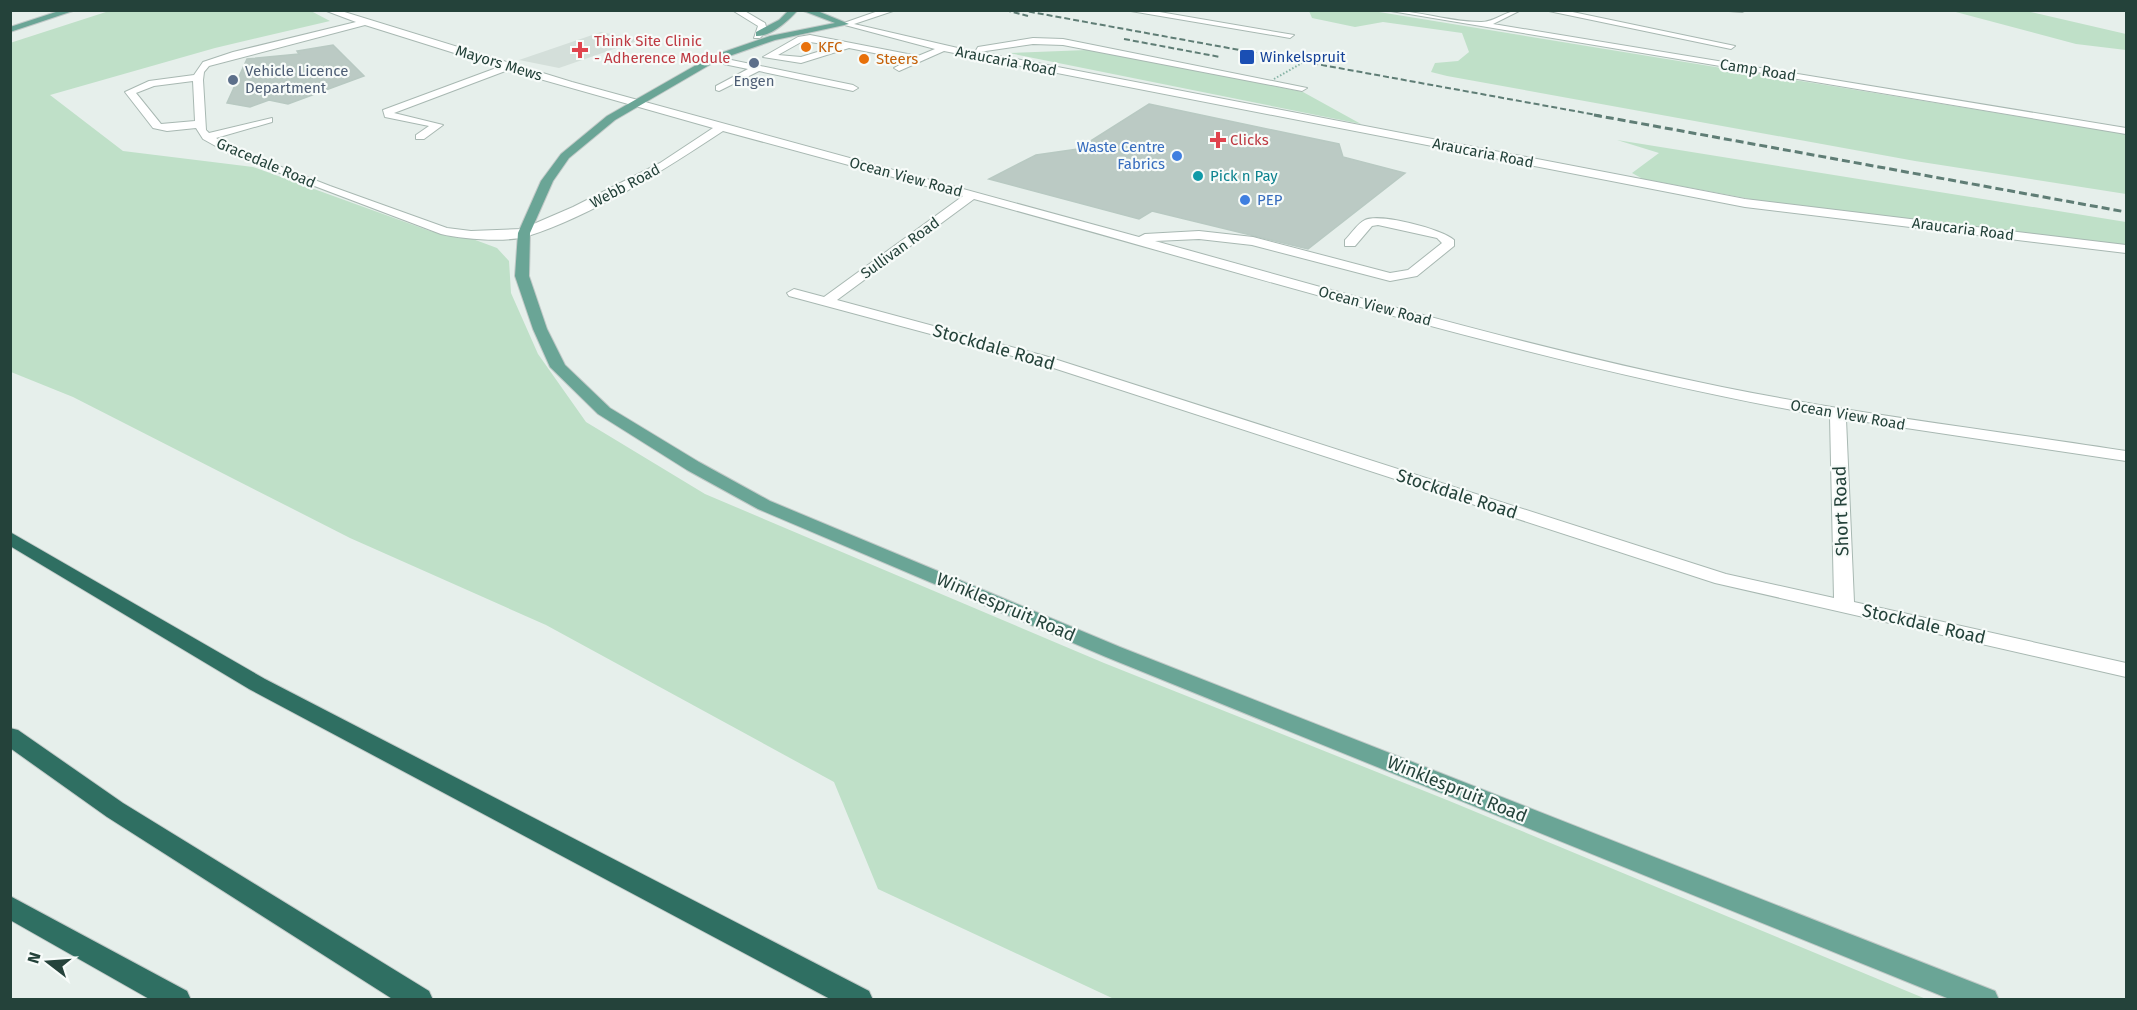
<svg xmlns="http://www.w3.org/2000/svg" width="2137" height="1010" font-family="'Fira Sans',sans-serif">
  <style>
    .built { fill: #d4dfda }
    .green { fill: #bfe0c8 }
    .building { fill: #bbcac4; stroke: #b8c9c2; stroke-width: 1.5 }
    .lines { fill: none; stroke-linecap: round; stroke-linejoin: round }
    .minor-casing { stroke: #a8b8b2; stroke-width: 2 }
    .major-casing { stroke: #c2cac8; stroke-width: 2 }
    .highway-casing { stroke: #c2cac8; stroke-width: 2 }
    .path { stroke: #86b3a5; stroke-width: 2; stroke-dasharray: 1.5 2; stroke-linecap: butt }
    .minor { fill: #fff; fill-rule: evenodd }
    .major { fill: #6aa596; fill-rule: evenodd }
    .highway { fill: #2f6f62; fill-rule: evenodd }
    .rail-far1 { stroke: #5f7d75; stroke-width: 2; stroke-dasharray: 6 3; stroke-linecap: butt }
    .rail { stroke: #5f7d75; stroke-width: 3; stroke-dasharray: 8 4; stroke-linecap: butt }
    .path-bridge { stroke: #86b3a5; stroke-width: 2; stroke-dasharray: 1.5 2; stroke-linecap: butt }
    .food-dot { fill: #e8710a; stroke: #f7fbf9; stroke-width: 2 }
    .health-dot { fill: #e0444e; stroke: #f7fbf9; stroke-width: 2 }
    .transit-dot { fill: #1a4fb4; stroke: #f7fbf9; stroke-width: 2 }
    .service-dot { fill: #5c6f8a; stroke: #f7fbf9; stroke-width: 2 }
    .shop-dot { fill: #3f7fe0; stroke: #f7fbf9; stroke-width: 2 }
    .culture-dot { fill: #0f9aa8; stroke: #f7fbf9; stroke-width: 2 }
    .labels { text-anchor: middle; stroke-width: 4.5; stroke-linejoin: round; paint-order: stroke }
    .far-health-label { font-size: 15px; fill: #be3a42; stroke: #f7fbf9; text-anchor: start }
    .far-food-label { font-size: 15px; fill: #c56008; stroke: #f7fbf9; text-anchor: start }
    .far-transit-label { font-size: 15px; fill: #164399; stroke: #f7fbf9; text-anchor: start }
    .far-street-label { font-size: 15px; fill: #24423a; stroke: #f7fbf9 }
    .far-service-label { font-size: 15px; fill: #4e5e75; stroke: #f7fbf9; text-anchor: start }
    .far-shop-label { font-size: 15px; fill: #366cbe; stroke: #f7fbf9; text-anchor: end }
    .far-culture-label { font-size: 15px; fill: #0d838f; stroke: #f7fbf9; text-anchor: start }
    .street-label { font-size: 18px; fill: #24423a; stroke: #f7fbf9 }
  </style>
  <rect width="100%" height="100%" fill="#e6efeb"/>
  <path class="built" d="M601,32L640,40L559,68L519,60Z"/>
  <path class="green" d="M109,11H311L330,21L215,48L50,95L123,151L253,167L430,231L470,238L497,248L509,261L511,293L538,354L586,422L705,494L1104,663L1447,800L1926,999H1114L878,889L834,782L546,625L350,538L73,397L11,372L10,43Z
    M1309,11H1373L2126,134V194L1915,161L1447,76L1431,72L1435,63L1458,61L1469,52L1462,33L1383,22L1355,27L1312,18Z
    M1952,11H2027L2126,34V50L2076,44Z
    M1087,50L1115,54L1303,92L1361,124L1009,53Z
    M1617,140L2126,222V246L1756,200L1643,179L1632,173L1659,153Z"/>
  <path class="building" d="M333,45L364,76L288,104L269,100L250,107L227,103L247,59L299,54L297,51Z
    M1149,104L1339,144L1343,157L1405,173L1308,249L1152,211L1139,219L989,179L1036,155L1078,149Z"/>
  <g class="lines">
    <defs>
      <path id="minor" d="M324,10H338L572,82L1139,237L1145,234L1199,231L1253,237L1390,273L1408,270L1442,243L1437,238L1378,225L1372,226L1355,246H1345V240C1351,234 1358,223 1365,220C1380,213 1442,229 1454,240V246L1417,276L1390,281L1252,245L1199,239L1155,241C1343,293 1531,348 1722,387C1856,414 1991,430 2126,451V461L1846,419L1854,602L2126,663V677L1715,583L1035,362L789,296L787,293L794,289L824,297L963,196L723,131C667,168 592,216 528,236C506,243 463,239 441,234L230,154L203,139L196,128L167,131L153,128L125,92L149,81L194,75L203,62L233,52L356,22ZM365,25L499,67L383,110L385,117L429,126L416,135V139H424L443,125L394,113L508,70L713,128L660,163L573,207L522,229L471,231L447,228L330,186L238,150L216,138L272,122V118L209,133L206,130L203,80L204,72L209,66ZM193,81L195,121L161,124L136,93L154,86ZM974,199C1258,277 1540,365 1830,417L1834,598L1726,574L1045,356L837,300Z
        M732,10H743L765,23L767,30L760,38H754L758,26Z
        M881,10H896L854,24L975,52L978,47L1033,38L1063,39L1307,88L1302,91L1063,45L1033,44L979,52L1745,199L2126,245V253L1745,207L944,51L899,71L894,68L909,60L849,48L801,63L763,57L798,37L810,35L918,56L935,49L841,24ZM803,41L837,46L801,57L778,55Z
        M1125,10H1148L1294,35L1290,38Z
        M1385,10C1418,10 1448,22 1480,22C1494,23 1506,10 1521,10L1493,24L2126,128V134Z
        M1544,10H1563L1735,46L1731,49Z
        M1716,10H1746L1742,12Z
        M712,56L853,85L858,88L853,91L759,71L719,91L716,90V86L748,69L709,61L707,59Z"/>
      <path id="major" d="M62,10H76L10,32V27Z
        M789,10H798C788,21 771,37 756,36V32L779,20Z
        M801,10H815L849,24L775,40L718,60L615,120L569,158L553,181L530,233L529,276L547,329L565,365L610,408L699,462L770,501L1120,647L1995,991L1999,1000H1952L1106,657L758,509L687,470L598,414L550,367L533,329L515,276L518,233L541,181L561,154L607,116L712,56L770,36L835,23Z"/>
      <path id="highway" d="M10,532L265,679L869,991L873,1000H832L249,689L10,546Z
        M10,728L18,730L123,803L429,991L433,1000H394L107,817L10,748Z
        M10,896L187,991L191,1000H151L10,920Z"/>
    </defs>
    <use href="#minor" class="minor-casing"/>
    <use href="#major" class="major-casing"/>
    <use href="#highway" class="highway-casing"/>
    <path class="path" d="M1300,53L1314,56"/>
    <use href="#minor" class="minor"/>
    <use href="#major" class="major"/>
    <use href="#highway" class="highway"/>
    <path class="rail-far1" d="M1005,10L1028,16
      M1020,10L1602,116
      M1124,39L1220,57"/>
    <path class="rail" d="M1594,115L2126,212"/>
    <path class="path-bridge" d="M1274,79L1314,56"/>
  </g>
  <g class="food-dot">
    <circle cx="806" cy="47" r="6"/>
    <circle cx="864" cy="59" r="6"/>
  </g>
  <g class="health-dot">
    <path d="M577 41h6v6h6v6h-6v6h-6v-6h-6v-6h6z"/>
    <path d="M1215 131h6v6h6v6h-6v6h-6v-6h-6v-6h6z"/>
  </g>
  <rect class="transit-dot" x="1239" y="49" width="16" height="16" rx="3"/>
  <g class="service-dot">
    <circle cx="754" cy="63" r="6"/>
    <circle cx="233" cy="80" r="6"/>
  </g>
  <g class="shop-dot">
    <circle cx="1177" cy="156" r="6"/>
    <circle cx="1245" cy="200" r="6"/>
  </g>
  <circle class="culture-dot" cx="1198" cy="176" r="6"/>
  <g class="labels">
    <g class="far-health-label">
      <text x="594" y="46">Think Site Clinic<tspan x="594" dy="17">- Adherence Module</tspan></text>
      <text x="1230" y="145">Clicks</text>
    </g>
    <g class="far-food-label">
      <text x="818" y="52">KFC</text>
      <text x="876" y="64">Steers</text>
    </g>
    <g class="far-transit-label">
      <text x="1260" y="62">Winkelspruit</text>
    </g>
    <g class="far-street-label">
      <text transform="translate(1006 61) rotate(11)" y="5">Araucaria Road</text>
      <text transform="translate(499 63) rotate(17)" y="5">Mayors Mews</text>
      <text transform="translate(1758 70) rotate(9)" y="5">Camp Road</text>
      <text transform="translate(1483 153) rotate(11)" y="5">Araucaria Road</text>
      <text transform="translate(266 163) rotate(23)" y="5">Gracedale Road</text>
      <text transform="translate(906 177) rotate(15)" y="5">Ocean View Road</text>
      <text transform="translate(625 186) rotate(-28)" y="5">Webb Road</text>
      <text transform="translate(1963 229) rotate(7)" y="5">Araucaria Road</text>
      <text transform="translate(900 248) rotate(-36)" y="5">Sullivan Road</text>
      <text transform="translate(1375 306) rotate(15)" y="5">Ocean View Road</text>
      <text transform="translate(1848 415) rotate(10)" y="5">Ocean View Road</text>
    </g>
    <g class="far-service-label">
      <text x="245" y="76">Vehicle Licence<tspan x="245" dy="17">Department</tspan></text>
      <text x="754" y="86" text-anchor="middle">Engen</text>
    </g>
    <g class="far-shop-label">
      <text x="1165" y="152">Waste Centre<tspan x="1165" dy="17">Fabrics</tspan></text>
      <text x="1257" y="205" text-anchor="start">PEP</text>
    </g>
    <g class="far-culture-label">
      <text x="1210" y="181">Pick n Pay</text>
    </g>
    <g class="street-label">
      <text transform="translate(994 347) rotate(16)" y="6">Stockdale Road</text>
      <text transform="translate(1457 494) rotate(18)" y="6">Stockdale Road</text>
      <text transform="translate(1841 511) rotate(-92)" y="6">Short Road</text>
      <text transform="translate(1006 607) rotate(23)" y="6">Winklespruit Road</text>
      <text transform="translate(1924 624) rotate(13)" y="6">Stockdale Road</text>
      <text transform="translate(1457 789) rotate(22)" y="6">Winklespruit Road</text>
    </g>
  </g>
  <rect width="2137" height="1010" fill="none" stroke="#24423a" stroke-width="24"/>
  <g transform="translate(48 962) rotate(287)" stroke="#f7fbf9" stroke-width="4.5" paint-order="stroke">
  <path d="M0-4.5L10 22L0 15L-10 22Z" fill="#24423a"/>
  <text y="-9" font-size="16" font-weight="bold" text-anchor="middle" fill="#24423a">N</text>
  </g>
</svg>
